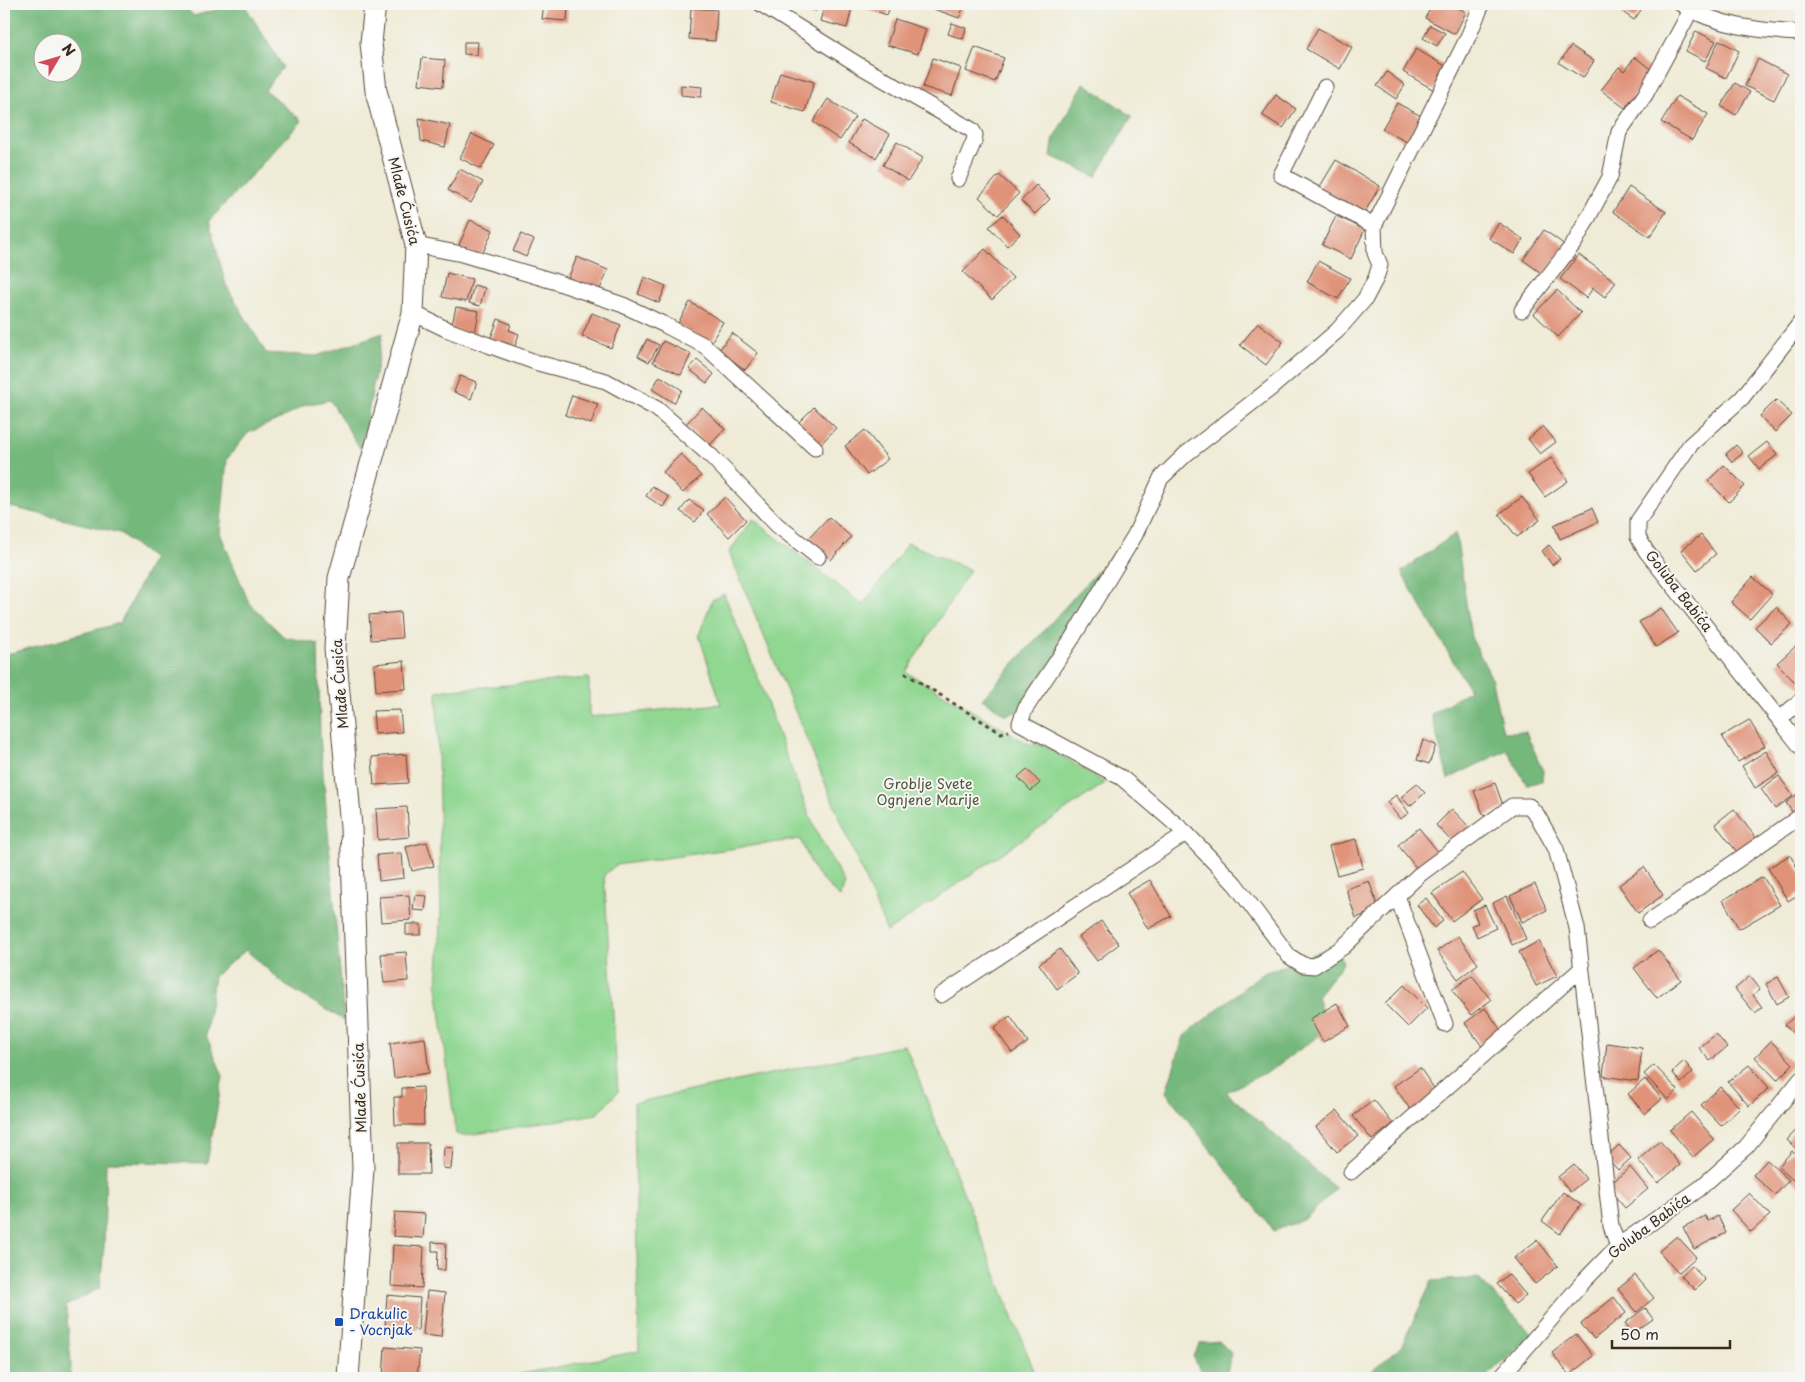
<svg xmlns="http://www.w3.org/2000/svg" width="1805" height="1382" font-family="'Playpen Sans',sans-serif">
  <style>
    .green { fill: #90d792; stroke: #668058 }
    .forest { fill: #74b87c; stroke: #58714d; fill-rule: evenodd }
    .building { fill: #e09379 }
    .lines { fill: none; stroke-linecap: round; stroke-linejoin: round }
    .street-casing { stroke: #56473a; stroke-width: 17 }
    .secondary-casing { stroke: #56473a; stroke-width: 23 }
    .path { stroke: #56473a; stroke-width: 3; stroke-dasharray: 4 4; stroke-linecap: butt }
    .street { stroke: #fff; stroke-width: 15 }
    .secondary { stroke: #fff; stroke-width: 21 }
    .transit-dot { fill: #1a4fb4; stroke: #f6f6f2; stroke-width: 2 }
    .labels { text-anchor: middle; stroke-width: 4; stroke-linejoin: round; paint-order: stroke }
    .street-label { font-size: 14px; fill: #3b2a1e; stroke: #f6f6f2 }
    .park-label { font-size: 14px; fill: #50553b; stroke: #f6f6f2 }
    .transit-label { font-size: 14px; fill: #164399; stroke: #f6f6f2; text-anchor: start }
  </style>
  <rect width="100%" height="100%" fill="#f6f6f2"/>
  <filter id="ink" filterUnits="userSpaceOnUse"><feTurbulence type="fractalNoise" baseFrequency=".02" numOctaves="2"/><feDisplacementMap in="SourceGraphic" scale="10" xChannelSelector="R" yChannelSelector="G"/><feConvolveMatrix kernelMatrix="1 2 1 2 8 2 1 2 1" color-interpolation-filters="sRGB"/></filter>
  <filter id="wash" filterUnits="userSpaceOnUse"><feTurbulence type="fractalNoise" baseFrequency=".0096" numOctaves="4" result="noise"/><feDisplacementMap in="SourceGraphic" scale="20" xChannelSelector="R" yChannelSelector="G"/><feGaussianBlur stdDeviation="1.12" result="paint"/><feColorMatrix in="noise" values="0 0 0 0 0 0 0 0 0 0 0 0 0 0 0 0 0 1.4 0 .05"/><feComposite in="paint" operator="in"/></filter>
  <g filter="url(#wash)">
    <rect width="100%" height="100%" fill="#efebd6"/>
    <path class="green" d="M753,519L863,605L908,543L970,570L906,672L1029,744L1044,745L1105,783L887,932L729,552Z
      M724,594L759,680L787,758L815,829L845,884L840,898L815,872L800,839L616,865L604,875L618,1092L597,1114L463,1136L456,1134L437,987L441,924L437,691L589,678V717L721,704L699,635L712,600Z
      M905,1045L1037,1378H501L639,1351L634,1103Z"/>
    <path class="forest" d="M4,4H182L194,16L237,4H244L283,67L265,90L302,121L209,221L226,285L266,353L316,356L383,333L361,450L330,400L305,405L282,418L248,433L227,459L220,533L249,603L284,637L318,644L320,736L344,1020L285,985L246,950L214,976L206,1035L223,1076L207,1163L106,1162L104,1247L100,1288L66,1306L71,1364L70,1378H4V655L120,623L153,559L120,533L11,507L4,513ZM72,42V72H42V42Z
      M1084,83L1132,116L1096,177L1051,156L1054,138Z
      M1456,533L1471,637L1491,677L1503,732H1526L1543,771L1542,781L1527,785L1507,750L1448,779L1431,714L1470,690L1401,572Z
      M1122,544L1025,709L1006,715L982,699Z
      M1338,945L1343,963L1317,996L1327,1030L1271,1070L1226,1092L1336,1189L1305,1219L1274,1231L1166,1092L1184,1036L1261,974Z
      M1478,1278L1533,1335L1484,1378H1363L1401,1347L1432,1281Z
      M1219,1341L1231,1353L1226,1378H1204L1193,1356L1200,1343Z"/>
    <g id="blocks">
      <path class="building" d="M544,4H568L567,21L542,19Z
        M789,4H818L816,11Z
        M825,4H853L847,28L820,21Z
        M861,4H891L887,15L860,6Z
        M933,4H965L959,18L931,8Z
        M1433,4H1450L1466,12L1455,34L1425,18Z
        M1611,4H1645L1634,20Z
        M691,8L717,10L715,41L689,39Z
        M895,19L926,29L918,54L887,45Z
        M952,23L966,28L963,39L948,34Z
        M1430,25L1445,33L1437,46L1423,38Z
        M1318,28L1352,47L1340,69L1306,49Z
        M1696,31L1716,41L1705,61L1686,51Z
        M1719,40L1739,51L1726,78L1706,68Z
        M464,42H478L477,55L464,54Z
        M1571,46L1594,61L1583,78L1559,63Z
        M975,47L1004,58L995,82L966,71Z
        M1416,49L1447,67L1434,90L1403,72Z
        M1635,57L1653,71L1625,108L1601,90L1619,67L1624,71Z
        M422,58L445,60L443,87L419,84Z
        M933,58L961,68L952,96L923,87Z
        M1758,59L1787,74L1774,100L1745,86Z
        M780,72L814,82L805,112L771,102Z
        M1387,72L1405,85L1396,99L1377,86Z
        M1735,83L1750,92L1736,115L1721,106Z
        M681,85L702,87L701,97L681,95Z
        M1276,95L1296,109L1283,128L1262,115Z
        M1677,96L1708,114L1692,140L1661,122Z
        M828,99L855,117L840,140L813,122Z
        M1397,103L1421,116L1407,142L1382,129Z
        M419,118L450,125L445,147L421,141Z
        M862,119L890,134L876,158L849,143Z
        M472,134L494,145L481,169L460,158Z
        M897,142L923,158L908,181L883,165Z
        M1336,160L1380,186L1363,215L1319,188Z
        M460,169L483,182L471,203L448,190Z
        M999,175L1019,193L998,215L979,197Z
        M1036,185L1050,199L1035,214L1021,201Z
        M1629,187L1666,212L1650,237L1613,212Z
        M1003,215L1020,234L1007,246L989,227Z
        M1336,216L1365,229L1351,259L1322,245Z
        M470,220L493,230L481,257L458,247Z
        M1499,223L1523,239L1514,254L1489,238Z
        M1544,230L1565,245L1544,275L1523,260Z
        M521,234L534,240L526,257L513,251Z
        M985,249L1013,278L992,300L963,272Z
        M1579,255L1616,282L1605,297L1593,288L1586,298L1560,279Z
        M577,257L608,270L598,294L567,281Z
        M1318,261L1350,278L1338,299L1307,282Z
        M447,273L472,279L466,302L442,297Z
        M644,277L666,286L659,303L638,294Z
        M474,285L485,288L480,306L469,303Z
        M1557,290L1581,313L1558,337L1534,314Z
        M690,302L723,322L710,344L677,325Z
        M456,307L479,311L475,334L451,329Z
        M592,313L621,325L611,348L582,336Z
        M498,319L511,324L509,330L519,334L514,349L490,340Z
        M1258,323L1283,342L1266,365L1240,345Z
        M732,333L758,353L745,370L719,350Z
        M647,339L659,345L649,362L638,356Z
        M663,341L691,354L681,375L653,362Z
        M697,360L714,374L707,383L689,369Z
        M460,376L477,382L471,399L454,392Z
        M660,376L682,390L674,403L652,389Z
        M572,395L598,404L591,424L565,415Z
        M1776,400L1792,415L1775,432L1760,416Z
        M702,407L725,429L708,447L685,425Z
        M814,407L836,428L818,447L796,425Z
        M1543,426L1556,442L1540,454L1528,439Z
        M865,430L888,459L867,475L845,446Z
        M1767,442L1777,455L1759,469L1749,456Z
        M1736,445L1743,453L1732,462L1726,454Z
        M681,454L701,476L683,493L663,472Z
        M1551,458L1568,481L1545,497L1528,474Z
        M1724,465L1745,486L1729,502L1708,481Z
        M652,486L669,497L663,507L646,496Z
        M725,497L746,520L729,537L707,514Z
        M1522,497L1540,520L1517,537L1499,514Z
        M689,500L704,510L695,522L680,511Z
        M1592,508L1598,522L1560,539L1554,525Z
        M829,517L851,537L831,560L808,539Z
        M1701,535L1716,554L1697,570L1681,550Z
        M1549,545L1560,559L1552,565L1542,551Z
        M1753,577L1772,594L1750,619L1731,602Z
        M1776,607L1792,624L1771,643L1755,627Z
        M1661,608L1678,633L1656,647L1639,622Z
        M400,612L402,638L371,640L369,615Z
        M1797,645L1801,649V689L1777,663Z
        M404,661L406,689L376,691L374,664Z
        M400,710L402,732L375,734L373,711Z
        M1749,720L1765,746L1738,762L1722,736Z
        M1423,740L1436,745L1429,764L1417,760Z
        M1766,751L1779,773L1755,788L1742,766Z
        M406,754L408,783L374,785L372,757Z
        M1027,769L1040,783L1031,791L1018,777Z
        M1779,776L1793,796L1775,809L1761,789Z
        M1495,783L1504,808L1484,816L1474,791Z
        M1417,784L1425,793L1410,806L1401,797Z
        M1801,791V813L1796,817L1786,803Z
        M1396,795L1409,813L1400,819L1387,802Z
        M407,807L409,837L378,840L376,809Z
        M1452,809L1470,828L1454,844L1436,825Z
        M1734,809L1756,838L1737,852L1715,824Z
        M1419,828L1439,853L1418,870L1398,845Z
        M1356,839L1363,868L1337,875L1329,846Z
        M427,842L434,866L412,871L406,847Z
        M402,853L404,878L379,881L377,855Z
        M1790,855L1801,874V893L1788,901L1768,868Z
        M1644,867L1663,895L1638,913L1619,885Z
        M1462,872L1482,899L1452,921L1432,893Z
        M1763,877L1780,905L1739,929L1723,900Z
        M1150,880L1171,916L1148,929L1127,893Z
        M1369,881L1379,909L1356,918L1346,889Z
        M1535,884L1547,910L1522,922L1510,896Z
        M409,895L411,920L381,922L379,897Z
        M415,895L427,896L425,911L413,910Z
        M1507,896L1526,939L1512,945L1493,903Z
        M1426,898L1443,921L1434,928L1417,905Z
        M1485,905L1496,928L1477,937L1472,925L1478,923L1473,910Z
        M1101,921L1119,944L1097,961L1079,937Z
        M406,924H421V935H406Z
        M1458,936L1478,964L1458,979L1437,951Z
        M1539,941L1557,976L1536,986L1519,952Z
        M1060,949L1078,974L1057,989L1039,964Z
        M1658,950L1681,980L1657,998L1634,968Z
        M406,952L408,981L384,983L381,954Z
        M1472,975L1491,1000L1471,1015L1452,990Z
        M1750,976L1760,989L1753,995L1762,1007L1755,1013L1735,989Z
        M1778,977L1789,997L1777,1004L1766,984Z
        M1404,985L1427,1008L1408,1027L1385,1004Z
        M1337,1003L1350,1026L1323,1042L1310,1019Z
        M1485,1008L1504,1034L1484,1049L1465,1023Z
        M1801,1010V1042L1785,1025Z
        M1010,1016L1028,1042L1012,1053L994,1028Z
        M1716,1034L1727,1047L1710,1061L1699,1048Z
        M425,1038L429,1073L394,1078L390,1043Z
        M1771,1041L1793,1064L1777,1080L1755,1057Z
        M1607,1043L1642,1048L1638,1081L1603,1076Z
        M1684,1061L1693,1072L1681,1083L1672,1072Z
        M1654,1065L1678,1090L1668,1100L1644,1074Z
        M1749,1065L1769,1088L1749,1106L1728,1082Z
        M1420,1068L1438,1094L1412,1112L1394,1086Z
        M1645,1079L1662,1099L1645,1114L1628,1094Z
        M423,1087L424,1125H395L394,1097H402V1088Z
        M1720,1087L1740,1108L1721,1126L1701,1105Z
        M1374,1100L1393,1124L1372,1140L1353,1116Z
        M1337,1110L1358,1136L1337,1152L1316,1127Z
        M1691,1112L1714,1139L1693,1157L1670,1130Z
        M1801,1125V1153L1787,1140Z
        M1660,1141L1680,1165L1658,1183L1638,1160Z
        M398,1143H428L429,1174H398Z
        M1619,1145L1631,1158L1618,1170L1606,1157Z
        M444,1147L453,1148L451,1169L443,1168Z
        M1792,1151L1801,1159V1187L1778,1167Z
        M1767,1160L1789,1180L1775,1195L1753,1175Z
        M1574,1164L1586,1179L1570,1192L1558,1177Z
        M1630,1167L1648,1189L1625,1208L1607,1187Z
        M1563,1192L1581,1205L1560,1234L1542,1221Z
        M1749,1193L1770,1215L1751,1232L1731,1210Z
        M395,1212L425,1214L423,1238L393,1236Z
        M1705,1216L1708,1221L1718,1216L1726,1233L1694,1249L1683,1227Z
        M1677,1236L1696,1257L1678,1273L1659,1251Z
        M1537,1240L1558,1266L1535,1284L1514,1258Z
        M432,1242L446,1243L445,1270H437L438,1251H432Z
        M393,1245L424,1247L422,1288L391,1286Z
        M1692,1266L1705,1280L1695,1290L1681,1276Z
        M1508,1274L1526,1295L1515,1304L1497,1284Z
        M1635,1275L1654,1298L1637,1312L1618,1289Z
        M427,1291L445,1293L441,1337L423,1335Z
        M387,1295L420,1298L418,1330L385,1327Z
        M1614,1297L1626,1313L1594,1339L1581,1324Z
        M1645,1308L1653,1319L1633,1333L1625,1323Z
        M1576,1334L1593,1356L1569,1375L1552,1353Z
        M385,1347L420,1350L417,1378H383Z"/>
    </g>
  </g>
  <g filter="url(#ink)">
    <use href="#blocks" fill-opacity="0" stroke="#56473a" stroke-width="1"/>
    <g class="lines">
      <defs>
        <path id="street" d="M761,4L862,67L972,130L975,135L974,141L958,179
          M1482,4L1468,37L1374,226L1375,253L1380,265L1376,278L1365,299L1337,331L1271,388L1186,454L1161,478L1135,535L1071,640L1025,709L1020,723L1122,778L1186,833L1235,884L1289,956L1303,965L1314,966L1343,947L1419,875L1512,806H1529L1537,815L1556,849L1577,928L1611,1226L1618,1246
          M1681,4C1716,26 1761,31 1801,33
          M1325,87L1281,175L1374,226
          M416,245L462,254L553,281L623,305L665,325L705,346L815,448
          M1522,310L1575,242L1610,177L1619,132L1645,95L1691,10
          M413,313L448,330L499,349L538,363L606,381L657,409L712,457L777,525L818,557
          M1801,322L1742,398L1690,445L1638,521V537L1646,551L1801,747
          M1780,719L1801,700
          M1397,896L1445,1024
          M1650,921L1801,816
          M941,995L1186,833
          M1351,1172L1581,969
          M1500,1378L1583,1282L1618,1246L1699,1189L1746,1147L1801,1079"/>
        <path id="secondary" d="M348,1378L363,1169L351,827L335,648L339,578L413,313L416,245L376,91L371,43L375,4"/>
      </defs>
      <use href="#street" class="street-casing"/>
      <use href="#secondary" class="secondary-casing"/>
      <path class="path" d="M905,673L1001,733L1009,731"/>
      <use href="#street" class="street"/>
      <use href="#secondary" class="secondary"/>
    </g>
  </g>
  <rect class="transit-dot" x="334" y="1317" width="10" height="10" rx="2.5"/>
  <g class="labels">
    <g class="street-label">
      <text transform="translate(404 201) rotate(76)" y="5">Mlađe Ćusića</text>
      <text transform="translate(1679 591) rotate(52)" y="5">Goluba Babića</text>
      <text transform="translate(340 684) rotate(-94)" y="5">Mlađe Ćusića</text>
      <text transform="translate(360 1088) rotate(-92)" y="5">Mlađe Ćusića</text>
      <text transform="translate(1649 1226) rotate(-37)" y="5">Goluba Babića</text>
    </g>
    <g class="park-label">
      <text x="928" y="789">Groblje Svete<tspan x="928" dy="16">Ognjene Marije</tspan></text>
    </g>
    <g class="transit-label">
      <text x="349" y="1319">Drakulic<tspan x="349" dy="16">- Vocnjak</tspan></text>
    </g>
  </g>
  <rect width="1805" height="1382" fill="none" stroke="#f6f6f2" stroke-width="20"/>
  <g transform="translate(58 58) rotate(52)"><circle r="24" fill="#f6f6f2" stroke="#aba49d"/>
  <path d="M0-4L9 19L0 12L-9 19Z" fill="#d1495b"/>
  <text y="-8" font-size="14" font-weight="bold" text-anchor="middle" fill="#3b2a1e">N</text>
  </g>
  <path d="M1612 1340v8h118v-8" fill="none" stroke="#3b2a1e" stroke-width="2.5"/>
  <text x="1620" y="1340" font-size="15" fill="#3b2a1e" stroke="#f6f6f2" stroke-width="4" paint-order="stroke">50 m</text>
</svg>
